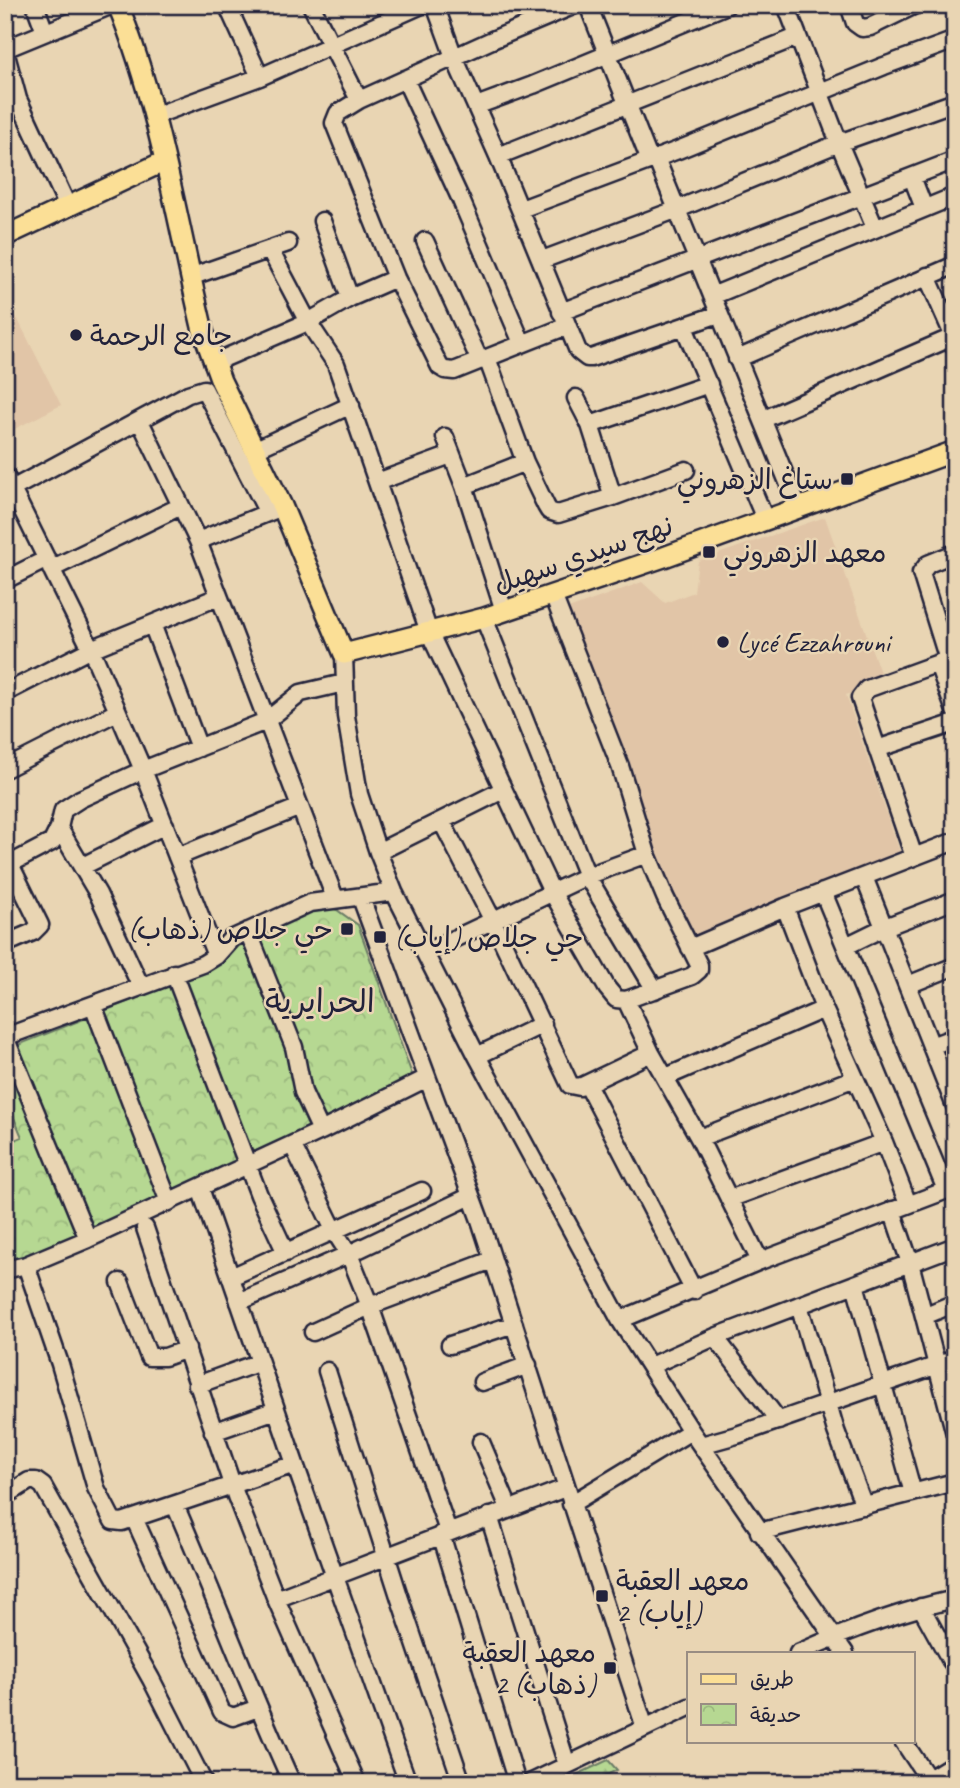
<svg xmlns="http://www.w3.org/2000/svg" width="960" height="1788" font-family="Caveat,'Playpen Sans Arabic',sans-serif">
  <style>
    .built { fill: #e1c5a7 }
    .forest { fill: url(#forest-firs); stroke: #6c7d66; stroke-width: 2 }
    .park { fill: url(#park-crowns); stroke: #6c7d66; stroke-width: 2 }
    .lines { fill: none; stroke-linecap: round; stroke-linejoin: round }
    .minor-casing { stroke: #22223b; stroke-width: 21 }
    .major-casing { stroke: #22223b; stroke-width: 24 }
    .minor { stroke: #e9d5b3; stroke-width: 16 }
    .major { stroke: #fbdf96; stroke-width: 19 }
    .poi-dot { fill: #22223b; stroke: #e9d5b3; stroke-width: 2.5 }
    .labels { text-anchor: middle; stroke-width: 5; stroke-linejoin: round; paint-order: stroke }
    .poi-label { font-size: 28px; fill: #22223b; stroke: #e9d5b3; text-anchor: start }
    .street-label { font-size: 28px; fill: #22223b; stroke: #e9d5b3 }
    .quarter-label { font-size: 32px; fill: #22223b; stroke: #e9d5b3 }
  </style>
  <defs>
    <pattern id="forest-firs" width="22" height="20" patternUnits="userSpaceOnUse" patternTransform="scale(1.75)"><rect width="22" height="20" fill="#b6d892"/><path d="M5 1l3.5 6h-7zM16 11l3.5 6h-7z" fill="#9cb97f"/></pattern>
    <pattern id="park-crowns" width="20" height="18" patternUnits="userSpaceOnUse" patternTransform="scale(1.75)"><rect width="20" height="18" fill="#b6d892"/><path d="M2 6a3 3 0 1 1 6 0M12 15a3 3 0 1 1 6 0" fill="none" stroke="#9cb97f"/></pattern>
  </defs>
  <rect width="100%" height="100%" fill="#e9d5b3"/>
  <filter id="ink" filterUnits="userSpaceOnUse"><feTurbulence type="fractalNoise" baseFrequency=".0143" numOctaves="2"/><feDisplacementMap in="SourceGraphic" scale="14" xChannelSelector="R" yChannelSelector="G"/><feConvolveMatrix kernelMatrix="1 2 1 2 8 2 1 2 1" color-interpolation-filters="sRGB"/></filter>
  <g filter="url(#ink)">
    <path class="built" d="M5,294L61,405L5,434Z
      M825,517L883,681L846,695L900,852L898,859L891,864L698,934L690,935L686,932L629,773L563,611L642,582L665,603L694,592L698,561Z"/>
    <path class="forest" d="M608,1760L617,1770L590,1783H560Z"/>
    <path class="park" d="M324,905L337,910L358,925L414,1080L69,1243L5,1265V1144L22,1137L5,1096V1050L216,967L228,947Z"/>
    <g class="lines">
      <defs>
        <path id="minor" d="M35,5L45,32
          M227,5L260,77
          M311,5L359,100
          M435,5L454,57L498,156L578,351L587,358H591L719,314
          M588,5L650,161
          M786,5L839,143L875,228
          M849,5L855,23L862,28L870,27L915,5
          M5,49L112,5
          M5,51L18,99L68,207
          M405,79L461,200L522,343
          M476,106L533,85L727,5
          M154,116L260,77L422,5
          M498,156L797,37
          M656,158L798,507
          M912,177L924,208
          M521,209L678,150L884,66L955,40
          M322,221L350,298
          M425,241L480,361
          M270,250L308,322L336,364L429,632L552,892L607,988L616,999L626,1000L692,976L699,970V965L665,897L647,854L620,766L553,595
          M542,260L678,209L839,143L955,102
          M927,276L954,337
          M190,277L288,243
          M712,296L955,196
          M561,312L955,160
          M567,326L454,371L445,370L440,367L396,278L334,123L338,113L359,100L492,40L575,5
          M684,327L765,519
          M487,358L525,462L546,506L549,511L558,514L613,497L686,470
          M737,359L955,265
          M213,363L308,322L350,298L396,278
          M576,398L590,425L613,497
          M764,419L955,336
          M140,421L198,541L335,898
          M590,425L709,384
          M445,437L464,486L504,611
          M254,450L351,405
          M5,475L91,649L143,770L216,956
          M377,482L451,455
          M464,486L525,462
          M12,489L188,394L204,389L268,513
          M198,541L277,509
          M51,569L181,506
          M5,580L47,559
          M484,618L587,876L655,990
          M152,624L199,748
          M344,654L346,716L359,794L378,852L394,892L477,1056L620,1320L691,1431L845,1653
          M948,660L921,573L928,564L955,553
          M938,664L955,711
          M5,693L91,649L218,597
          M877,749L955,723
          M5,769L117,712
          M442,822L492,919L570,1085L580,1087L651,1053
          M59,828L98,894L141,987
          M378,852L503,790
          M177,857L300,807
          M914,857L860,698L867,689L955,657
          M10,864L52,842L59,828L63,810L80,799L143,770L266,721L301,693L344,683
          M83,866L165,825
          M864,877L955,1106
          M823,892L946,1190
          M361,898L480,1220L645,1728
          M785,907L824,1009L884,1142L908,1204
          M5,944L33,932L40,925L6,856
          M846,946L885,927L955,900
          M690,948L785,907L955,841
          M426,952L587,876L647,854
          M174,973L259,1195L286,1253
          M908,985L955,966
          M626,1000L651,1053L699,1138L760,1261
          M93,1005L169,1202
          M931,1046L955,1037
          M477,1056L543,1024
          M666,1077L824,1009
          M587,1084L694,1291
          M321,1131L427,1078
          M699,1138L855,1078
          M293,1146L335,1232L349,1254L370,1306L448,1531
          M200,1188L295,1464L408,1783
          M729,1199L884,1142
          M892,1210L910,1263L955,1434
          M145,1228L236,1496L276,1599L357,1783
          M88,1239L5,1037L203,964L216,956L231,939L310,903L394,892
          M26,1265L60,1364L96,1488L113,1521L122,1522L295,1464
          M5,1270L26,1265L88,1239L321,1131L303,1092L294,1047L248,931
          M231,1277L422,1191
          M120,1282L149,1357H165L187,1349
          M855,1284L913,1493
          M239,1302L349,1254L471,1196
          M799,1305L836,1431L864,1506
          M924,1316L955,1303
          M620,1320L760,1261L955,1187
          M313,1332L370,1306L492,1260
          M715,1337L779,1421
          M450,1345L514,1324
          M650,1366L715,1337L955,1246
          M327,1371L400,1599L462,1783
          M482,1382L528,1365
          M197,1385L260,1362
          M213,1432L276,1410
          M481,1442L509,1508
          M701,1445L737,1435L955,1359
          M5,1496L29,1481H36L43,1486L151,1679L204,1783
          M571,1504L691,1431
          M175,1505C215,1597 250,1691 292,1783
          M489,1516L567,1765
          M134,1518L222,1712L233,1717L258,1708
          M759,1532L955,1482
          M441,1534L517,1783
          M276,1599L565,1488
          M921,1607L951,1661L955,1664
          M798,1653C849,1630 900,1611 955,1599
          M903,1741L931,1783
          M929,1779L955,1763
          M530,1783L689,1707"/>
        <path id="major" d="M118,5C160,109 177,222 203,331L221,381L282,506L344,654L484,618L664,557L955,451
          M5,236L165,161"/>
      </defs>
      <use href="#minor" class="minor-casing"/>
      <use href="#major" class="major-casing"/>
      <use href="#minor" class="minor"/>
      <use href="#major" class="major"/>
    </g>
  </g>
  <g class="poi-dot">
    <circle cx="76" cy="335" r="7"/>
    <rect x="840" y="472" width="14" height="14" rx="3.5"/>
    <rect x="702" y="545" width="14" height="14" rx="3.5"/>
    <circle cx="723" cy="642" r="7"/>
    <rect x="340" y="922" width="14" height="14" rx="3.5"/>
    <rect x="373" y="930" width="14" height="14" rx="3.5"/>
    <rect x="595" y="1589" width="14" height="14" rx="3.5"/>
    <rect x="603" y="1661" width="14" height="14" rx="3.5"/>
  </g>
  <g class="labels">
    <g class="poi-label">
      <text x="90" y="345">جامع الرحمة</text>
      <text x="833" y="489" text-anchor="end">ستاغ الزهروني</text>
      <text x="723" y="562">معهد الزهروني</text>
      <text x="737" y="652">Lycé Ezzahrouni</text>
      <text x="333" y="939" text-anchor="end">حي جلاص (ذهاب)</text>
      <text x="394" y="947">حي جلاص (إياب)</text>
      <text x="616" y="1590">معهد العقبة<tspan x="616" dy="32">2 (إياب)</tspan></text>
      <text x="596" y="1662" text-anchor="end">معهد العقبة<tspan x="596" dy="32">2 (ذهاب)</tspan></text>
    </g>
    <g class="street-label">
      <text transform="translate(583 554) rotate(-19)" y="10">نهج سيدي سهيل</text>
    </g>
    <g class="quarter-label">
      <text x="320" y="1012">الحرايرية</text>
    </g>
  </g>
  <rect width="960" height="1788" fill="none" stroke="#e9d5b3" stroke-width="28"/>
  <rect x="14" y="14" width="932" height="1760" fill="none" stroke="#22223b" stroke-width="2.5" filter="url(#ink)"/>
  <rect x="687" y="1652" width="228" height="91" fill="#e9d5b3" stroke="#998d83" stroke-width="2"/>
  <rect x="701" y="1674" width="35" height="10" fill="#fbdf96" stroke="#998d83" stroke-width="2"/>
  <text x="750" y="1686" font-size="21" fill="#22223b">طريق</text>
  <rect x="701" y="1704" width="35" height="21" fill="url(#park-crowns)" stroke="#998d83" stroke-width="2"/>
  <text x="750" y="1722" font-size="21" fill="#22223b">حديقة</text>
</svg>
